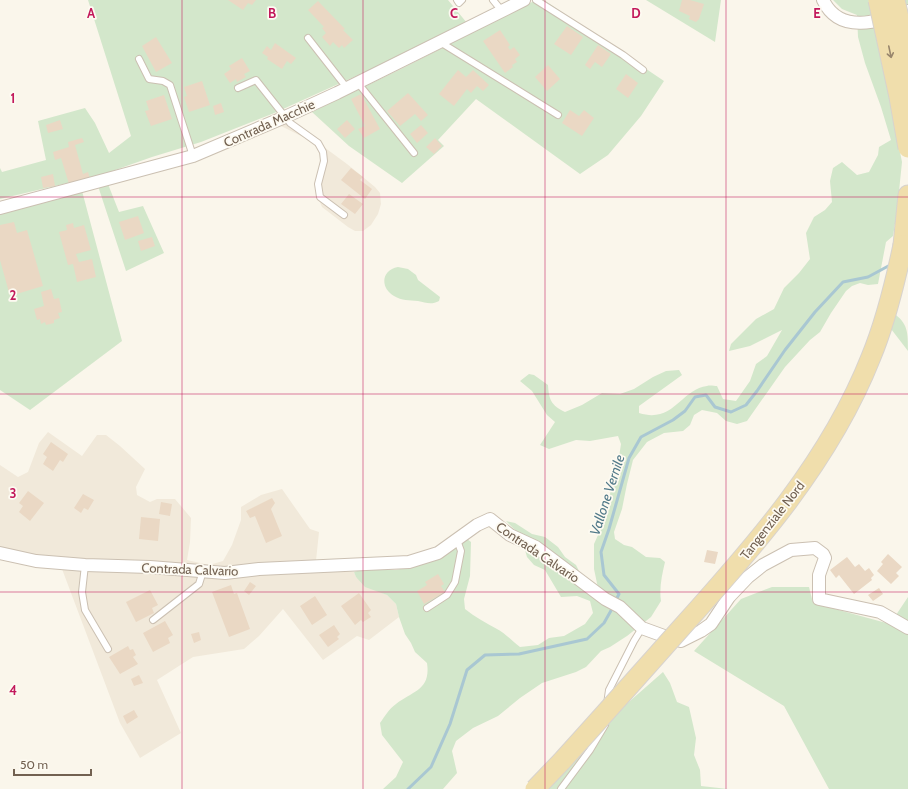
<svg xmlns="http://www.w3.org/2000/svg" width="908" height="789" font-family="Cabin,sans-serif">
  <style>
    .residential { fill: #f1e9da }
    .green { fill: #d3e7cb }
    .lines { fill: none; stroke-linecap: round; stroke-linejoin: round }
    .stream { stroke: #a9c7d2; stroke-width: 3 }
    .building { fill: #ead8c4 }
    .lane-casing { stroke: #cbc0b2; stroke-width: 8 }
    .street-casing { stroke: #cbc0b2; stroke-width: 14 }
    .primary-casing { stroke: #d8d3ce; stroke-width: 21 }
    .lane { stroke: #fff; stroke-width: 6 }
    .street { stroke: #fff; stroke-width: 12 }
    .primary { stroke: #f0deac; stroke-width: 19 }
    .primary-bridge-casing { stroke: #d8d3ce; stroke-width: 21; stroke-linecap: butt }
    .primary-bridge { stroke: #f0deac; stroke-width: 19 }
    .oneway { stroke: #98866c }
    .grid { fill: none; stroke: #c2185b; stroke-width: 1; stroke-opacity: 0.55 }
    .labels { text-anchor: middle; stroke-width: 3.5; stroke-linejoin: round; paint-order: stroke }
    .street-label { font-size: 13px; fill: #726151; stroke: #fdfaf1 }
    .water-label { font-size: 14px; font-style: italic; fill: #517989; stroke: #fdfaf1 }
    .grid-label { font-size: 13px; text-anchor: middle; font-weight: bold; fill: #c2185b; stroke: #fdfaf1; stroke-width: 3.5; stroke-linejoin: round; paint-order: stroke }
  </style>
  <rect width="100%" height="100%" fill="#faf6eb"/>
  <path class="residential" d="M290,122L347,164L375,187L380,193L381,204L378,214L371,225L363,231H355L348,227L322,207L316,193L322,163L321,154L315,146L305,138L281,126Z
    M48,432L82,456L97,435H106L120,446L145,469L136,487L137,495L150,502L157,499H175L191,518L190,542L187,560L209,565L223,561L232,545L241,520V507L261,495L282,489L310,529L319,532L315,570L354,572L356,577L378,591L387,595L396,604L399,617L369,640L357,636L323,660L283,609L259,636L244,649L193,657L157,680L181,733L140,758L120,723L62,569L39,568L0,558V465L18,477L28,472L39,443Z"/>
  <path class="green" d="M88,0H448L467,23L387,62L272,114L201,142L152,157L101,175L0,199V168L2,172L46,160L38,121L85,108L95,123L109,153L131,136Z
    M536,0H544L664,81L641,116L608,155L580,174L476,99L438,140L444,146L402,183L349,146L312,112L401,69Z
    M646,0H721L715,42Z
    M833,0H908V145L898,142L902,162L897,211L893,236L886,242L878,284L868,285L860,283L852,286L846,291L831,313L820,332L810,340L785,367L747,421L737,424L726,421L717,413L702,410L694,415L690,425L683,431L664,433L647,442L633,460L627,484L622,509L614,532L615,539L624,545L632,547L646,557L660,558L665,562C662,575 659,588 661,601L651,617L627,636L610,647L601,651L586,667L576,672L542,683L520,698L498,716L473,728L456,741L452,751L457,773L443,789H383L396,777L403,762L382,735L380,723C385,716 389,709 396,704C413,691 431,690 427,663L415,652L411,643L405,634L399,617L396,604L387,595L365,587L356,577L354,572L364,569L395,570L417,566L466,538L471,542L470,576L464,599L465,609C475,617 486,623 497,629C504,632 513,642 520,647L538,645L549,638L564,636L585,624L593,613L590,601L577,596L561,597L545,570L534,565L527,557L525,550L517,532L506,521L515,523L532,534L545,537L558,547L565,557L576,565L580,573L598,588L594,569V544L603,524L610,494L617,470L621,444L618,436L590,441L576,440L549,449L540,445L555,422L547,415L532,391L520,381L529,374L534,375L548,385C549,400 551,405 565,412L582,405L602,393L620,394L634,389L653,377L666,371L679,370L682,375L639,406V413C674,424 681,389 707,386C710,385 714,386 717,386L723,399L736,401L750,381L756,364L767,356L782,330L750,346L729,351L731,344L756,319L774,309L784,288L799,273L810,259L806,233L814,217L825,210L832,202L830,181L833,168L842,162L857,175L869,172L878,155L879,147L891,140L881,107L865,63L858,37L857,15L842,9Z
    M108,184L119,212L143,206L164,253L126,271L98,186Z
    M82,191L122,341L30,410L0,390V214Z
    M398,267L408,269L416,275L418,280L440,297L439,301C432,305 426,303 418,301C409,300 402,301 394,296C380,288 381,270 398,267Z
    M893,313C908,323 908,332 908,351L888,325Z
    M772,587H809L813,603L890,624L908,597V789H829L784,706L694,651L741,599Z
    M663,672L670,683L677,702L689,707L696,738L694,755L700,770L701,786L728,789H547L622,708Z"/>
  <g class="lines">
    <path class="stream" d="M615,602L619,594L604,575L601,552L609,529L629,458L641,437L673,420L685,411L695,397L706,395L715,407L731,412L746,405L757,391L785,350L815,312L843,282L868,277L892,264
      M408,789L431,767L450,724L467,670L485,655L519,654L587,639L604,623L613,607"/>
  </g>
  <path class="building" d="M228,0H256L252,5L248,3L243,10Z
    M682,0H690L704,4L699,19L696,22L689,19L690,16L679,11Z
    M318,1L345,29L343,30L353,40L344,48L342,45L339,48L333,42L330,46L322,37L326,33L322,28L324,27L308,10Z
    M567,26L583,37L571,55L554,44Z
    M500,30L510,45L508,47L510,50L514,47L520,55L515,59L517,62L512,65L513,67L505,73L483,41Z
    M156,37L172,63L156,72L142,46Z
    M275,43L296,58L291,64L287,61L282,69L267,59L268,57L262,53L267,46L271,50Z
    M598,45L611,54L602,67L595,62L590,69L585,65Z
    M242,58L250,71L244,74L246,77L237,82L236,79L230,83L224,74L231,69L229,66Z
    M548,65L560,79L547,91L535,77Z
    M458,70L466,77L473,70L489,85L483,91L477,86L471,93L467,89L454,106L439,94Z
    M626,74L638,83L628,98L616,89Z
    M202,81L210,105L189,112L184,97L187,96L184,87Z
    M408,93L428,115L421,121L415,114L400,126L387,111Z
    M361,94L380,129L364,138L358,129L365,126L351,99Z
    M164,95L172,119L151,126L145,111L149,110L146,101Z
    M221,103L224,112L215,115L213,106Z
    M570,110L579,116L584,110L594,118L582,136L562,123Z
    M60,120L63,129L48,133L46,125Z
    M347,120L355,129L345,138L337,129Z
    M421,125L428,133L417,143L410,134Z
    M82,138L84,142L75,145L83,174L88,172L90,178L69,184L61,158L55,160L53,152L69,147L68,142Z
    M435,138L442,146L434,154L426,147Z
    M351,168L363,177L360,180L372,189L365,199L341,180Z
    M53,174L55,186L43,188L41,177Z
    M349,194L363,204L355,214L341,204Z
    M138,216L144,233L125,240L119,222Z
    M14,222L17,233L27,230L43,286L10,296L0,260V225Z
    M73,223L74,228L84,225L91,250L76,254L79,262L92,259L96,277L77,282L73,264L68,265L59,232L67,230L66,225Z
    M152,237L155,246L141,251L138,241Z
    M51,289L54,299L59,298L62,312L58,313L60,318L54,320V323L46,325L45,322L41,324L40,319L37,320L34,309L44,306L41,292Z
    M51,442L68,454L63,462L60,460L53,471L43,464L47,457L43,454Z
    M28,491L44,503L30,521L19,512L23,506L19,503Z
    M83,494L94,500L88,510L84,508L81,513L74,508Z
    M272,498L275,503L271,509L282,536L266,543L255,516L250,518L246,511Z
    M161,502L172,504L170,516L159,514Z
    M141,517L160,519L158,541L139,539Z
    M707,550L718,552L715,564L704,562Z
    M888,554L902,567L896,573L899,576L891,584L877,571L883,564L881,562Z
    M847,557L855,567L859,564L865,571L869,568L874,575L871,578L872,580L854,594L839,575L836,578L830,570Z
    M438,574L444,584L441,586L445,592L424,604L417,591L427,585L425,582Z
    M250,582L256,586L249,595L244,591Z
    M231,585L234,594L237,593L250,629L229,637L212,592Z
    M879,588L883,594L873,601L868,595Z
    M150,590L158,605L152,608L154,613L136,622L126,602Z
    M359,593L371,610L368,613L371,617L363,622L361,620L355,625L341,606Z
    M315,596L327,615L312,625L300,606Z
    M165,621L173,635L168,638L170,643L153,652L143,633Z
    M334,625L340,634L337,637L339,639L328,647L319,635Z
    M199,632L201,640L194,643L191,634Z
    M128,646L130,650L133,649L136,655L133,657L138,664L120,674L109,657Z
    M139,675L143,683L134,686L131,679Z
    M134,710L138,717L127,724L123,716Z"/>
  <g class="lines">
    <defs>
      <path id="lane" d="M457,0L459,3L462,0
        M493,0L502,11
        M536,0L623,55L643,70
        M308,38L347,88
        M440,42L558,115
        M139,59L149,79L163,81L170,85L193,156
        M358,83L414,153
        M238,88L256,80L290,123L318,143L323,152L324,161L318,184L320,197L344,215
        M85,565L82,592L85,610L108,649
        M427,608L447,595L455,582L461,551L457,540
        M153,620L199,584L203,571
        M607,704L609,690L634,641L642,628
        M561,789L590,750L605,725"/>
      <path id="street" d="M823,0C840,36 880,21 908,11
        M0,208L193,156L285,117L337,93L524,0
        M0,553L36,561L85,565L150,567L225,573L259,569L409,562L438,553L477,525L490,519L510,535L536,547L605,599L620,607L642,628L664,636L681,641L701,631L711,624L729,597L748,577L763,565L791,550L815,548L823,554L825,558L819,575V599L880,612L908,628"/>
      <path id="primary" d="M903,245L908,195"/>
    </defs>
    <use href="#lane" class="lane-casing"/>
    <use href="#street" class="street-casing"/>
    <use href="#primary" class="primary-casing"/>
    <use href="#lane" class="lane"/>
    <use href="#street" class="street"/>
    <use href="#primary" class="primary"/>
    <defs>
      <path id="primary-bridge" d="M878,0L899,97L908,148
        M895,0L900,22L908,86
        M535,789L561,762C601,718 641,673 681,628C755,546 830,461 871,357C886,321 895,283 903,245"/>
    </defs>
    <use href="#primary-bridge" class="primary-bridge-casing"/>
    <use href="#primary-bridge" class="primary-bridge"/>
  </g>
  <defs><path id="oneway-shaft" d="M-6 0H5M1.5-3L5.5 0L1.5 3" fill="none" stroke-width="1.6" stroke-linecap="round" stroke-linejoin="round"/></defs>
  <use class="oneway" href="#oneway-shaft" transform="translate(890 52) rotate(78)"/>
  <path class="grid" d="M182,0V789M363,0V789M545,0V789M726,0V789M0,197H908M0,394H908M0,592H908"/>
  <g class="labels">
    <g class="street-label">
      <text transform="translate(269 123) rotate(-24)" y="5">Contrada Macchie</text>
      <text transform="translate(772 520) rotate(-52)" y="5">Tangenziale Nord</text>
      <text transform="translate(538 552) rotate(34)" y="5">Contrada Calvario</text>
      <text transform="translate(190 569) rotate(2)" y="5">Contrada Calvario</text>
    </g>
    <g class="water-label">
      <text transform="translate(607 495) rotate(-72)" y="5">Vallone Vernile</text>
    </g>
  </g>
  <g class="grid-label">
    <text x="91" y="18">A</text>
    <text x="272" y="18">B</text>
    <text x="454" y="18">C</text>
    <text x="636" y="18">D</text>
    <text x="817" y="18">E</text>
    <text x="13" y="103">1</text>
    <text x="13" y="300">2</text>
    <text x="13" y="498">3</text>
    <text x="13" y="695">4</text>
  </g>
  <path d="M14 769v6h77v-6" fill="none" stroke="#726151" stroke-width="2"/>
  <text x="20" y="769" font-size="12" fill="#726151" stroke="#fdfaf1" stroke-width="3" paint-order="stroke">50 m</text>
</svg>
